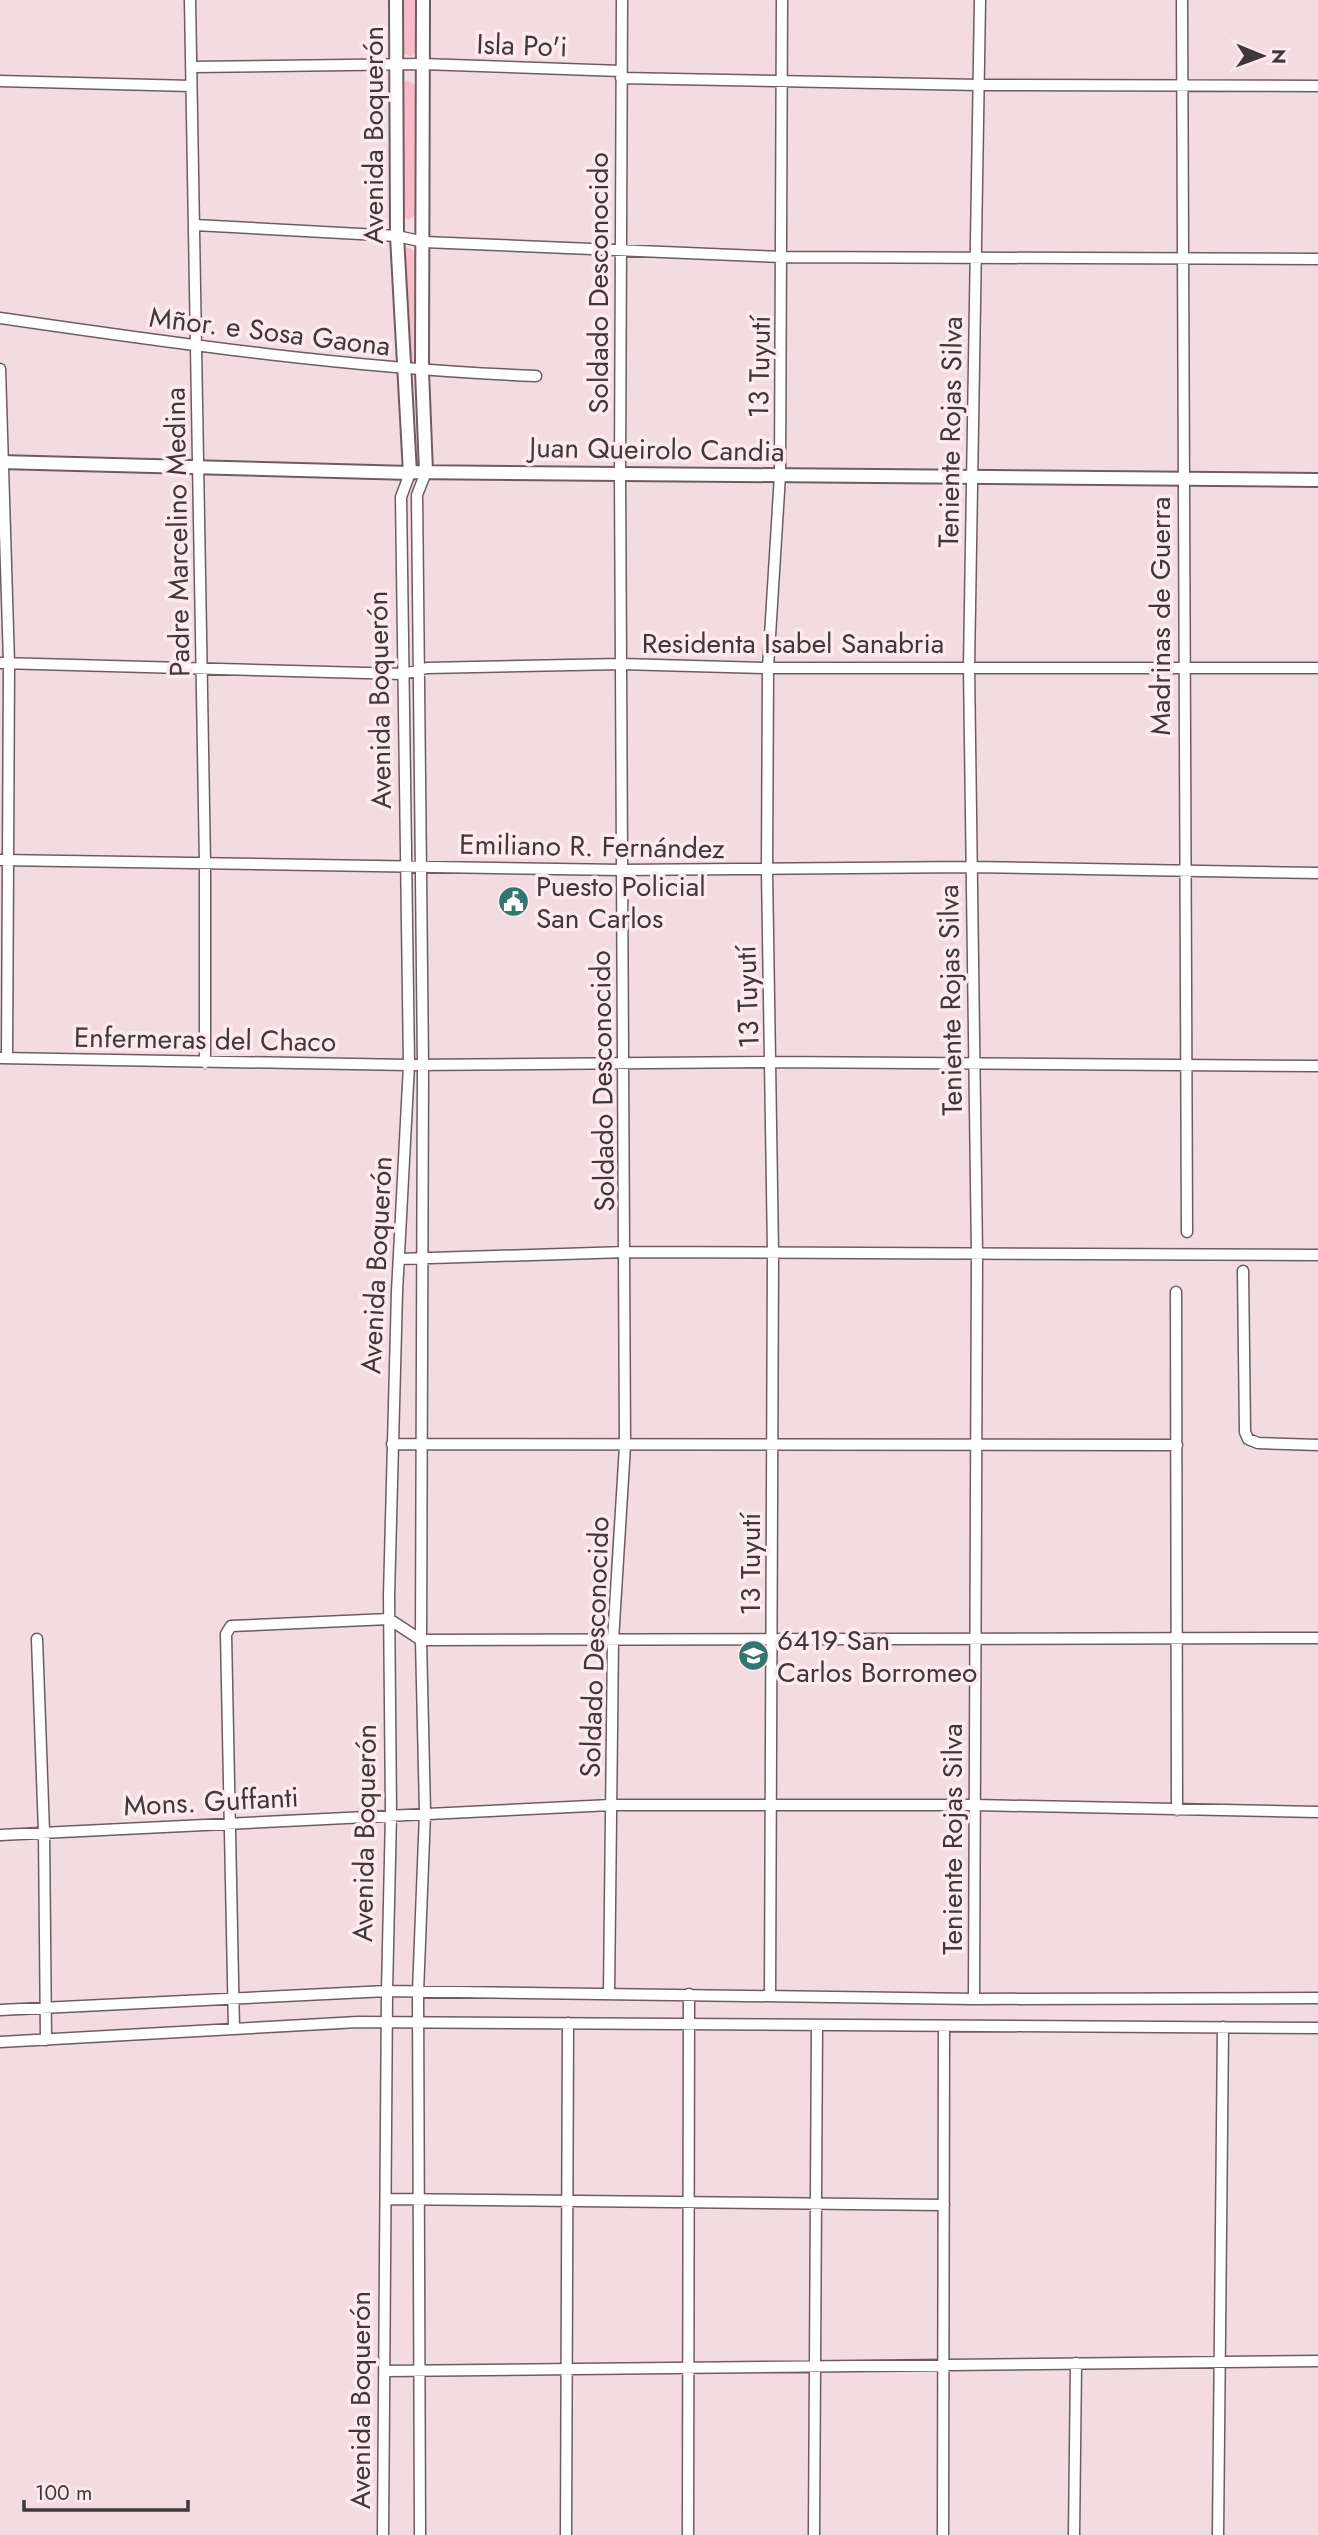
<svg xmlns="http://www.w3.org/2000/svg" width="1318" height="2535" font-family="Jost,sans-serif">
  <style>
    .green { fill: #f9bbca }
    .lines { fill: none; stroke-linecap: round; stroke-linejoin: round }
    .minor-casing { stroke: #6f5c61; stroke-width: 13 }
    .tertiary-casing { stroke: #6f5c61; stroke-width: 16 }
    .minor { stroke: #fff; stroke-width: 10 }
    .tertiary { stroke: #fff; stroke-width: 12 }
    .labels { text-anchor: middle; stroke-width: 7; stroke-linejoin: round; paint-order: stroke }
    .street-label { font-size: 28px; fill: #3f3739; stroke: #fceaee }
    .poi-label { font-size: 28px; fill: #3f3739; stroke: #fceaee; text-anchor: start }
  </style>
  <rect width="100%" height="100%" fill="#f2dce1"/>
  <path class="green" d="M402,0H417L416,52L411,57L402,52Z
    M407,80L415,85L416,215L408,220L402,215L401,84Z
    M407,247L415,252L413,364H410L402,252Z"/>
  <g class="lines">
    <defs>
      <path id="minor" d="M190,0L205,865V1063
        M1182,0L1187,1232
        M192,67L422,64L621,71
        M621,78L979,85L1318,86
        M0,81L191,86
        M195,225L397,236L424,242L782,257L1318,259
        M0,318C178,344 356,369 536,376
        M0,369L9,663L7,1058
        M0,663L403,674L427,668L621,664L768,668H1318
        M0,860L622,870L970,867L1318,873
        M0,1058L409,1065L772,1062L1318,1066
        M399,1259L626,1252L1318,1255
        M1243,1271L1245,1432L1248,1439L1258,1443L1318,1445
        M1176,1292L1177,1810
        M392,1444L1177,1445
        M37,1639L44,1832L46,2040
        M0,1835L611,1805H975L1318,1812
        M609,1993L613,1640L625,1446L620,473L622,0
        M770,1994L773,1252L767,871L768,668L780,475L782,0
        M974,1999L977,1255L969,667L980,0
        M0,2010L387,1991L974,1999L1318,1998
        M234,2029L226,1634L231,1626L389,1619L421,1640L1318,1638
        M0,2042L358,2022L1318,2028
        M386,2199L944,2205
        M385,2371L1318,2361
        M383,2535L387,1991L391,1814L389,1596L397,1292L409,1065L401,497L410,473
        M420,2535L418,1992L425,1813L421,1640L423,1065L417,495L426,472
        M566,2535L568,2023
        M688,2535L689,1994
        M814,2535L817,2025
        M943,2535L944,2026
        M1074,2535L1076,2363
        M1218,2535L1223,2027"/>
      <path id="tertiary" d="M396,0L397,236L410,473
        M423,0L422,371L426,472
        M0,462L410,473L407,472L1318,480"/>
    </defs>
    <use href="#minor" class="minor-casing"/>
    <use href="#tertiary" class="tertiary-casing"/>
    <use href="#minor" class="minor"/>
    <use href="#tertiary" class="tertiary"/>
  </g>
  <defs>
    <symbol id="civic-disc" viewBox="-11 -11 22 22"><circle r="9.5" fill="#32776d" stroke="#fceaee"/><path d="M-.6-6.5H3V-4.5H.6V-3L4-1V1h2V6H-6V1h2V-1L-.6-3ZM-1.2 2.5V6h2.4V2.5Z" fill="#fff"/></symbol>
    <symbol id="school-disc" viewBox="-11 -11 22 22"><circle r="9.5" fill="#32776d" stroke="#fceaee"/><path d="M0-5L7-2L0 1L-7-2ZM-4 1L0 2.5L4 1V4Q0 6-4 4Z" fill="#fff"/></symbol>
  </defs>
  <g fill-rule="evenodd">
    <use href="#civic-disc" x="496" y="884" width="35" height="35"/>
    <use href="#school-disc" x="736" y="1638" width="35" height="35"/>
  </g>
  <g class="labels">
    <g class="street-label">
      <text transform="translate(522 45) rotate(2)" y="10">Isla Po'i</text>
      <text transform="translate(373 135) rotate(-90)" y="10">Avenida Boquerón</text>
      <text transform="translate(598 283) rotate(-90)" y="10">Soldado Desconocido</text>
      <text transform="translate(270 331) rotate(7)" y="10">Mñor. e Sosa Gaona</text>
      <text transform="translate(759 367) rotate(-89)" y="10">13 Tuyutí</text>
      <text transform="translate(950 432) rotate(-89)" y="10">Teniente Rojas Silva</text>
      <text transform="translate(657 449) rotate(1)" y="10">Juan Queirolo Candia</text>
      <text transform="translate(177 532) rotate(-91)" y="10">Padre Marcelino Medina</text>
      <text transform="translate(1160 616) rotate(-90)" y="10">Madrinas de Guerra</text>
      <text x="793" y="653">Residenta Isabel Sanabria</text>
      <text transform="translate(379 700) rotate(-91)" y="10">Avenida Boquerón</text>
      <text transform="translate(592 846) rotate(1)" y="10">Emiliano R. Fernández</text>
      <text transform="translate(747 997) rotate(-92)" y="10">13 Tuyutí</text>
      <text transform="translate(950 1000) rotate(-91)" y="10">Teniente Rojas Silva</text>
      <text transform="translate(205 1039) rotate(1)" y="10">Enfermeras del Chaco</text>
      <text transform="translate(602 1081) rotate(-91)" y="10">Soldado Desconocido</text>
      <text transform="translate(376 1265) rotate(-87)" y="10">Avenida Boquerón</text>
      <text transform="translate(750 1564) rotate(-90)" y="10">13 Tuyutí</text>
      <text transform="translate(594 1647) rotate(-88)" y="10">Soldado Desconocido</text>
      <text transform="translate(211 1801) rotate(-3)" y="10">Mons. Guffanti</text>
      <text transform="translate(364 1833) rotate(-89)" y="10">Avenida Boquerón</text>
      <text transform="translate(952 1839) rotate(-90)" y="10">Teniente Rojas Silva</text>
      <text transform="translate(360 2400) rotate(-90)" y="10">Avenida Boquerón</text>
    </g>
    <g class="poi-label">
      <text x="536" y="896">Puesto Policial<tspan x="536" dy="32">San Carlos</tspan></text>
      <text x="777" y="1650">6419 San<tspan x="777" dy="32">Carlos Borromeo</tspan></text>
    </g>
  </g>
  <g transform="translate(1262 56) rotate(91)" stroke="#fceaee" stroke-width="5" paint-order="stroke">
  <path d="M0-5L12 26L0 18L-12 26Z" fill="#3f3739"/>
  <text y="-10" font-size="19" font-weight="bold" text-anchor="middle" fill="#3f3739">N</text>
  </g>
  <path d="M24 2500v10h164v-10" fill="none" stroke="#3f3739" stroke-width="3.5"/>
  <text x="35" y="2500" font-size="21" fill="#3f3739" stroke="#fceaee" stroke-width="5" paint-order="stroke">100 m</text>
</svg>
